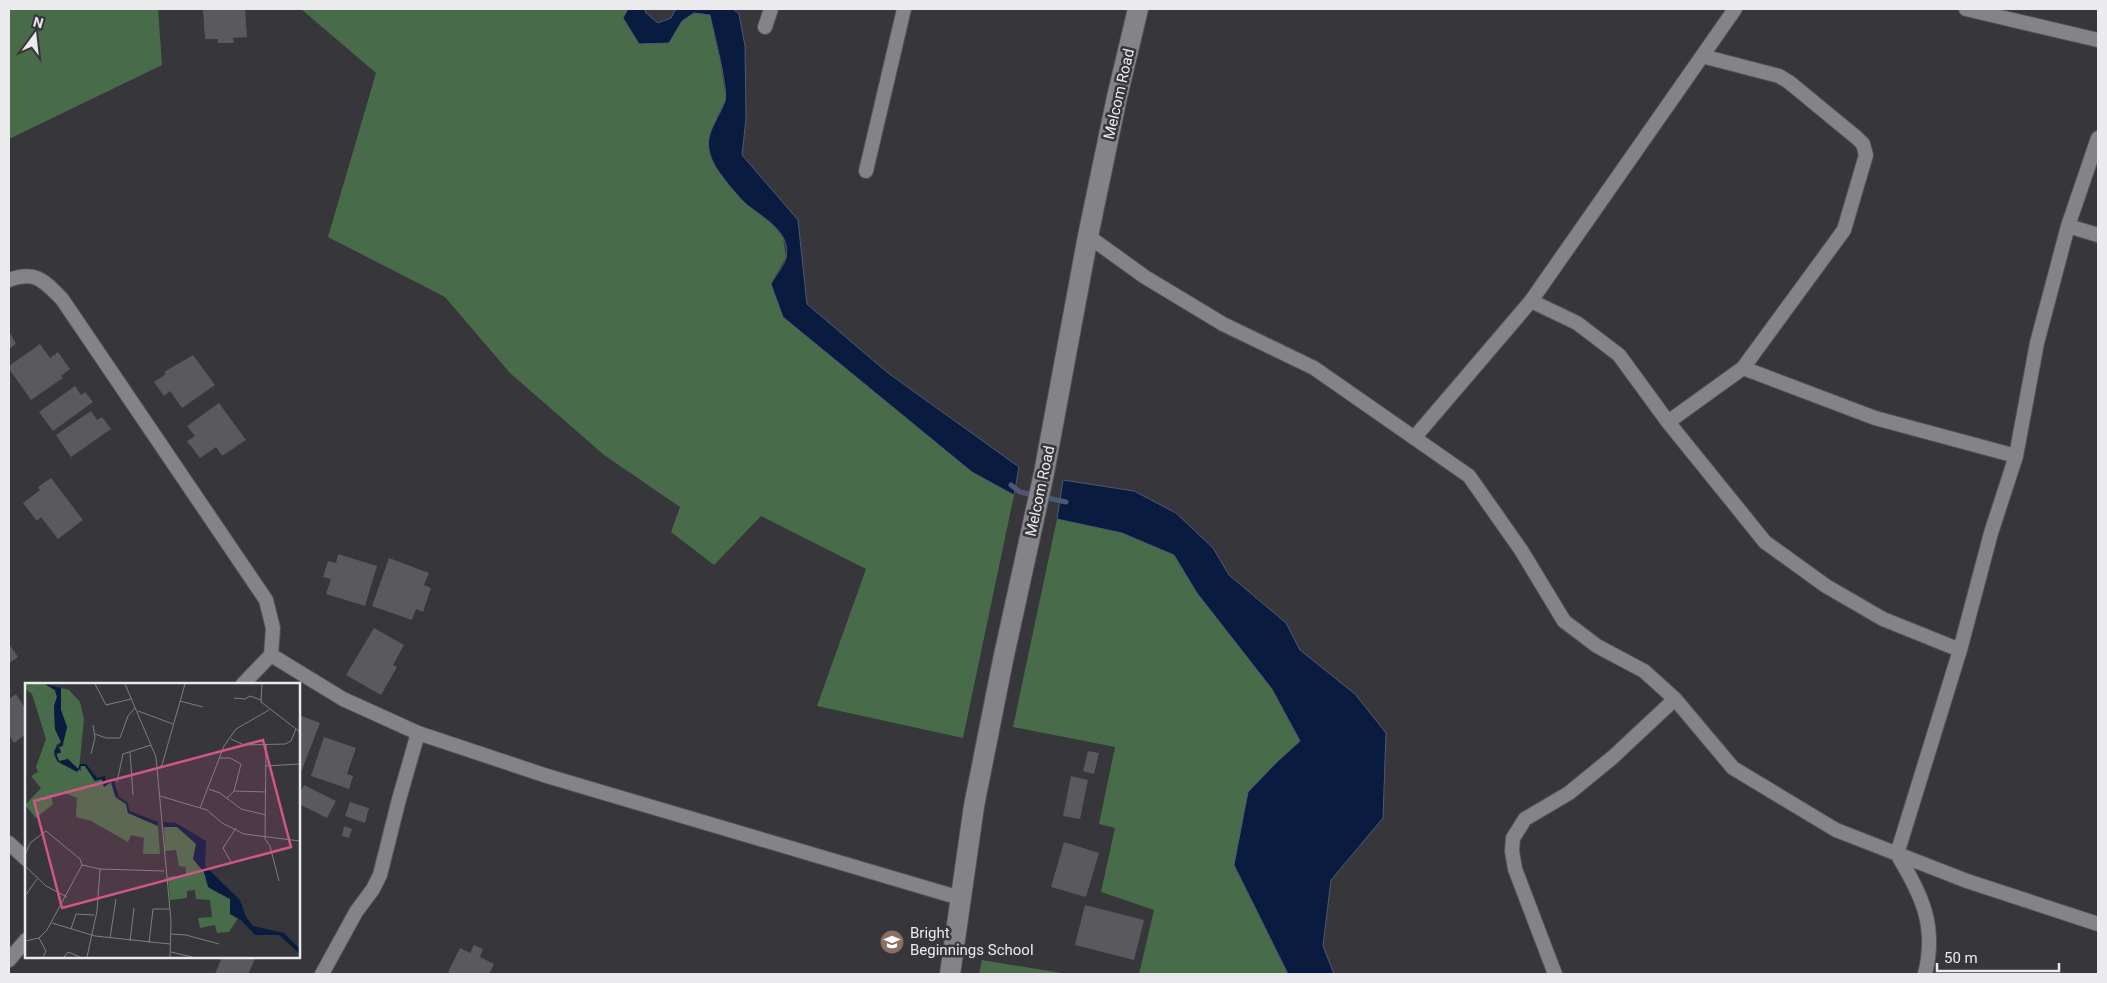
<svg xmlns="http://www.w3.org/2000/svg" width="2107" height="983" font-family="Roboto,sans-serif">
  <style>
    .green { fill: #486c49 }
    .water { fill: #0a1b40; stroke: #4e5974 }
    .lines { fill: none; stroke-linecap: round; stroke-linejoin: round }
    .stream { stroke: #4e5974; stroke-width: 5 }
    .building { fill: #5a595d }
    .minor-casing { stroke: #545357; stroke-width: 16 }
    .secondary-casing { stroke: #545357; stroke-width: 22 }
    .minor { stroke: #848388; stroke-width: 14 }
    .secondary { stroke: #848388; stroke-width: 20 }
    .labels { text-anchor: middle; stroke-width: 5; stroke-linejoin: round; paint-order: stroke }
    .street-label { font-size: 15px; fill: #ebebee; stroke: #37363b }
    .poi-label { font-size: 15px; fill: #ebebee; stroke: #37363b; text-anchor: start }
    .inset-road { fill: none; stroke: #7f7e83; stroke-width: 1 }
    .view { fill: #ce5787; fill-opacity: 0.15; stroke: #ce5787; stroke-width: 2.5 }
    .inset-edge { fill: none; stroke: #ebebee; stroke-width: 2.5 }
  </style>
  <rect width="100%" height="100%" fill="#37363b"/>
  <path class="green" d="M9,9H158L162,65L9,139Z
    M301,9H628L623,18L668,43L682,21L694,13L710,15L720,60L726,99L716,119L715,165L744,202L772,224L783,237L786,257L771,284L783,317L972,472L1014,495L963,738L817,706L866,569L761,516L714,565L671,532L680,507L604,455L510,373L445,297L328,237L376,73Z
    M1057,519L1122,533L1174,555L1197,593L1272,689L1301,741L1277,762L1248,792L1234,865L1288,974H1139L1154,910L1101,892L1115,828L1099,824L1115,747L1013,727Z
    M982,960L1067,974H979Z"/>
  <path class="water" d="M628,9H646L645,12L658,23L671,18L676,9H733L739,14L745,46L746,119L742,155L798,220L807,304L888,373L1019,467L1014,495L972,472L783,317L771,284C775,276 784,266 786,258C792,231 761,217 745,203C736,194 720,175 714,164C700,136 716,126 725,101C729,90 713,30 710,15L694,13L682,21L669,43L639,44L623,18Z
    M1063,480L1134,491L1176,513L1213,548L1229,575L1286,623L1300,650L1355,694L1386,733L1383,818L1331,880L1323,946L1334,974H1288L1234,865L1248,792L1277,762L1300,741L1272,689L1197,593L1174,555L1122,533L1057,519Z"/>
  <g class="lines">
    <path class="stream" d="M1011,485L1020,492L1035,495
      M1043,497L1066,502"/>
  </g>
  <path class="building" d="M203,9H245L247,37L233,38L234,43H218V39H205Z
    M9,331L16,344L9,349Z
    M40,344L50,358L58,352L70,369L61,376L63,378L31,400L9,369V366Z
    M193,355L215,385L182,408L170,391L164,396L154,382L166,374L164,372Z
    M75,386L81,395L85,392L93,402L53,431L39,412Z
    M219,403L246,440L222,456L216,447L200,458L187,441L195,436L187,426Z
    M91,411L97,420L102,417L111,429L71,457L56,435Z
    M51,478L83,520L58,539L41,517L37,521L23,503L40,490L38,487Z
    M338,554L377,566L365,606L326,594L331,579L323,577L328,561L336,563Z
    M389,558L429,573L424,585L431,588L423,612L416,609L412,620L372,606Z
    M374,628L404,645L393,665L397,667L381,695L346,675Z
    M9,644L18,657L9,663Z
    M16,694L26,710V734L14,743L9,735V699Z
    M299,715L320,723L301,772H299Z
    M324,737L356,748L347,774L353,776L349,789L311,776Z
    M1088,751L1099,753L1094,774L1083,771Z
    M1071,776L1088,780L1080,819L1063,816Z
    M304,785L336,801L327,818L299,804V795Z
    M350,802L369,808L365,823L345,816Z
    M344,826L352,829L349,838L342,836Z
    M1064,842L1099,853L1086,897L1051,887Z
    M1085,905L1144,920L1134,960L1075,945Z
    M474,945L483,949L480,957L494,964L489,974H452L448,972L460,948L470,953Z
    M222,957H256L248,974H215Z"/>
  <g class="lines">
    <defs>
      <path id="minor" d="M1966,9L2098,40
        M765,27L771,9
        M866,171L904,9
        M2068,226L2098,235
        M1088,236L1145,277L1223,324L1314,368L1469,476L1521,550L1564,621L1597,646L1644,671L1675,699L1733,768L1836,830L1967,881L2098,924
        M9,280C36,270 44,281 62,299L266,600L273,628L271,655
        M1531,301L1577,323L1619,355L1668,422L1765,542L1826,586L1883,619L1960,650
        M1743,368L1875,418L2016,456
        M1668,422L1743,368L1844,230L1866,155L1863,144L1857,138L1789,82L1779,76L1702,56
        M1414,438L1531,301L1735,9
        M243,684L271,655L343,699L418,733L547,776L960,898
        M9,843L26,859
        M9,960L26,940
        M322,974L356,912L373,889L380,875L398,803L418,733
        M1555,974L1515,869L1512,851L1513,838L1525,819L1569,793L1613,757L1675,699
        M1925,974C1937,926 1922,895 1897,854L1960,650L1991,533L2016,456L2037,343L2068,226L2098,138"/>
      <path id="secondary" d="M950,974L974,806L1003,660L1044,473L1088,236L1117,97L1138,9"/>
    </defs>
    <use href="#minor" class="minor-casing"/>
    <use href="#secondary" class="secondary-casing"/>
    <use href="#minor" class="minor"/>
    <use href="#secondary" class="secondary"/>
  </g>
  <defs>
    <symbol id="school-disc" viewBox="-11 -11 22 22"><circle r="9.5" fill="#8d6e63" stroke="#37363b"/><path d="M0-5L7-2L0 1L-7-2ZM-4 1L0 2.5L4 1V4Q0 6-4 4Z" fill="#fff"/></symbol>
  </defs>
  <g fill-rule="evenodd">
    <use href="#school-disc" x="878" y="928" width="28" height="28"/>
  </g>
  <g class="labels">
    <g class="street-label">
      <text transform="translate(1119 94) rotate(-77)" y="5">Melcom Road</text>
      <text transform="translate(1040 491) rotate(-78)" y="5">Melcom Road</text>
    </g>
    <g class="poi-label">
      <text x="910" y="938">Bright<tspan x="910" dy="17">Beginnings School</tspan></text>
    </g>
  </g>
  <g transform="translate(25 683)">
    <rect width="275" height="275" fill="#37363b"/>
    <path d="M0,1H20L30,7L32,14L29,23L30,46L36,59L31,62L29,73L36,81L56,88V83H60L70,98L77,96L79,104L86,99L91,115L101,121L103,130L133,143L135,171H118L119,155L106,152L103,159L66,138L51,134L52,115L40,110L26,113L28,121L11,135L0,122L16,105L6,93L13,89L11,84L21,56L7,11L0,6ZM36,5L44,7L55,19L59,36L54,86L44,78H34L31,73L36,68L34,64L38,63L42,44L36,27ZM139,144H152L172,161L168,176L179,189L186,206L205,216L209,234L213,235L204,249L192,250L190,242L175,245L173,235L187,234L185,217L171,216L170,207L162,208V215L145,217L143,194L161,192V184L154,183L151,167L140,168Z" fill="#486c49"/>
    <path d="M20,1L36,5V27L42,44L37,63L34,64L36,70H31L34,78L43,76L53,86L55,81H61L72,95L80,93L81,102L83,97L89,98L94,114L102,119L105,128L133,139V143L103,130L101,121L90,113L86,99L79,104L77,96L70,98L60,83H56L52,89L32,78L29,68L36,59L30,46L29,23L32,14L30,7ZM138,139L151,140L181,158L180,183L215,217L221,234L228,243L259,250L275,266V271L254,252H230L216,237L205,231V216L183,204L179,189L168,176L171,161L152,144H139Z" fill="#0a1b40"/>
    <path class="inset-road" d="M70,1L81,22L106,16M100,1L131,74L146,238L145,274M237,1L236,19L275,49M209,15L220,16L225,13L236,17M155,18L178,24M113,28L148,41M70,51L81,55H95L103,33L110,25M206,56L219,62L260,61L266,58L271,46M241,61L240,156L245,163L254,198M105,69L108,112M66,71L70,55L68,42M195,75H205L216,81L209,108L202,115M240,83L275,81M133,85L137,82L160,1M92,99L98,71L126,62M184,106L195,110L216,126L241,132M209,108L241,109M135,113L182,127L197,140L219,151L275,158M175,125L199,63L211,46L244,27M0,172L5,160L21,148L55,176L57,182M206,179L198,165L211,145M0,183L21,203L42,214M0,213L12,196M27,240L70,253L145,261M46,246L51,231L69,232M146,251L161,252L194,261M14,255L21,268L18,274M85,255L91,216M0,258L14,255L22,247L57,182L75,186L139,188M105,258L109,225M124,260L128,226H144M146,269L167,274M39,274L43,269L55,274M62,274L72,228L75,186"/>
    <path class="view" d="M238,57L266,164L37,225L9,118Z"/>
    <rect width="275" height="275" class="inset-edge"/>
  </g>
  <rect width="2107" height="983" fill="none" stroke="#ebebee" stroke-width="20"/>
  <g transform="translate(35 35) rotate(15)" stroke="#37363b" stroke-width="4" paint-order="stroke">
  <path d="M0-4L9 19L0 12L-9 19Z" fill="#ebebee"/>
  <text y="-8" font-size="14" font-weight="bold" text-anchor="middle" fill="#ebebee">N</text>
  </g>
  <path d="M1937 963v8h122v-8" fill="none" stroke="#ebebee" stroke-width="2.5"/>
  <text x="1944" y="963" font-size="15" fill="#ebebee" stroke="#37363b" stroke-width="4" paint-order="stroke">50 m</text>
</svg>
